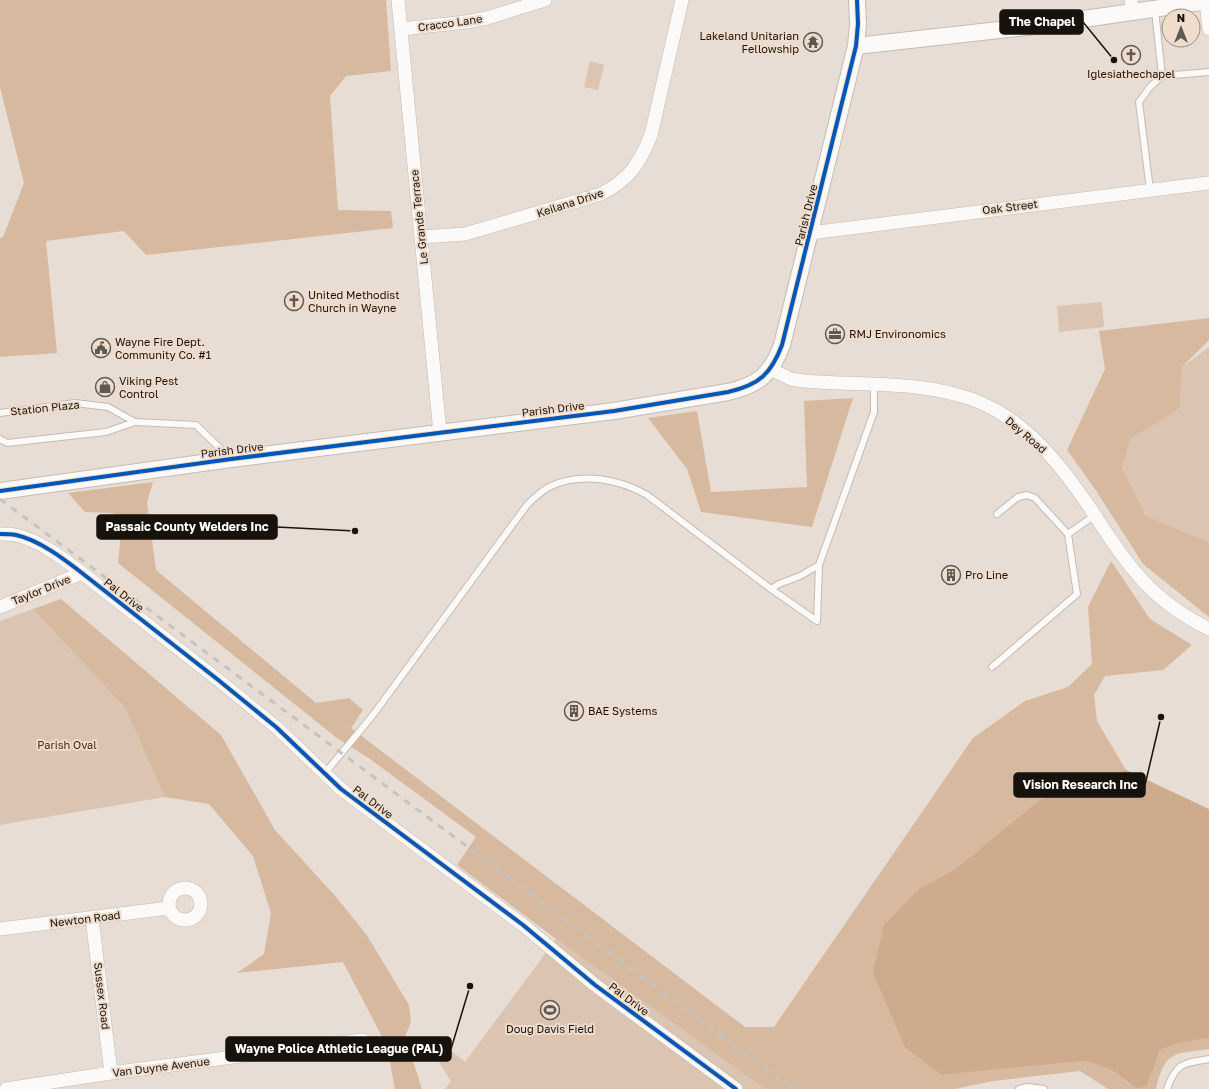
<svg xmlns="http://www.w3.org/2000/svg" width="1209" height="1089" font-family="'Golos Text',sans-serif">
  <style>
    .green { fill: #dbc4b1 }
    .forest { fill: #d6b99f }
    .water { fill: #ceab8c }
    .lines { fill: none; stroke-linecap: round; stroke-linejoin: round }
    .service-casing { stroke: #c3bbb4; stroke-width: 8 }
    .minor-casing { stroke: #c3bbb4; stroke-width: 14 }
    .tertiary-casing { stroke: #c3bbb4; stroke-width: 18 }
    .service { stroke: #fbfaf9; stroke-width: 6 }
    .minor { stroke: #fbfaf9; stroke-width: 13 }
    .tertiary { stroke: #fbfaf9; stroke-width: 16 }
    .rail { stroke: #c5c3c0; stroke-width: 3; stroke-dasharray: 7 7; stroke-linecap: butt }
    .cycleway-casing { stroke: #efdccc; stroke-width: 6 }
    .cycleway { stroke: #0057b8; stroke-width: 4 }
    .labels { text-anchor: middle; stroke-width: 4; stroke-linejoin: round; paint-order: stroke }
    .street-label { font-size: 11px; fill: #18120c; stroke: #efdccc }
    .poi-label { font-size: 11px; fill: #18120c; stroke: #efdccc; text-anchor: start }
    .park-label { font-size: 11px; fill: #4a2b0a; stroke: #efdccc }
    .leader { fill: none; stroke: #18120c; stroke-width: 1.5 }
    .callout-dot { fill: #18120c; stroke: #efdccc; stroke-width: 1.5 }
    .callout { fill: #18120c; stroke: #18120c; stroke-width: 1.5 }
    .callout-label { font-size: 12px; text-anchor: middle; font-weight: bold; fill: #fff }
  </style>
  <rect width="100%" height="100%" fill="#e7ddd4"/>
  <path class="green" d="M590,61L604,65L598,90L584,87Z
    M1102,302L1104,327L1059,332L1057,306Z
    M1209,347V542L1146,516L1122,468L1130,440L1180,408L1182,367Z
    M33,609L125,708L165,797L0,825V621Z
    M556,939L765,1089H445L451,1081L439,1062L449,1049L465,1062Z"/>
  <path class="forest" d="M0,0H386L391,71L346,76L330,96L338,210L391,211L393,228L146,255L124,231L46,241L57,353L0,357V238L3,237L24,183L0,87Z
    M1209,318V340L1182,367L1180,408L1130,440L1122,468L1146,516L1209,542V617L1143,564L1097,492L1067,450L1105,369L1099,331Z
    M853,398L812,527L701,512L687,469L648,418L697,411L711,492L807,487L804,401Z
    M153,482L147,502L156,570L316,703L349,698L363,710L351,728L745,1027H774L973,738L1025,701L1068,687L1092,664L1088,607L1111,561L1150,619L1192,645L1163,670L1105,676L1094,695L1097,721L1126,770L1059,784L955,869L920,888L942,1075L1085,1061L1101,1065L1117,1074L1131,1085H1146L1153,1070L1160,1050L1175,1044L1209,1038V1049C1173,1054 1165,1051 1156,1089H1108L1080,1071L993,1081L955,1089H765L556,939L457,865L476,837L370,759L337,738L118,563L122,524L113,513L85,512L68,493Z
    M61,599L221,735L275,830L336,897L366,934L409,1005L411,1022L405,1037L422,1089H395L387,1046L343,962L237,973L264,954L271,913L253,856L209,804L165,797L125,708L33,609Z"/>
  <path class="water" d="M1126,770L1209,809V1038L1175,1044L1160,1050L1153,1070L1146,1086L1138,1088C1130,1085 1124,1079 1117,1074C1107,1067 1096,1064 1085,1061L942,1075L905,1047L873,973L884,925L920,888L955,869L1059,784Z"/>
  <g class="lines">
    <defs>
      <path id="service" d="M1162,76L1209,72
        M1150,190L1139,102L1150,87L1162,76L1155,10
        M0,413L75,403L108,407L135,422
        M0,439L7,443L106,432L135,422L196,425L230,458
        M1068,534L1095,515
        M819,565L800,576L779,584L771,589L817,621L819,565L874,412V385
        M992,667L1077,594L1068,534L1035,498L1027,495L1018,497L997,514
        M325,773L373,715L527,505C534,498 542,490 551,486C582,472 619,479 647,495L771,589
        M1019,1089L1027,1087L1044,1089
        M1167,1089C1176,1063 1183,1063 1209,1059"/>
      <path id="minor" d="M398,0L440,433
        M1131,0L1132,12
        M1206,1L1209,29
        M401,29L466,22L487,18L545,0
        M810,233L1209,183
        M421,237L465,234L601,194C629,180 640,163 651,135L682,0
        M770,369L791,379L804,381C860,386 920,380 974,400C1025,419 1061,465 1090,508C1105,530 1119,554 1137,574C1156,597 1183,616 1209,629
        M0,534C5,534 11,534 16,535C39,540 64,559 82,573L217,679L276,727L341,789L523,925L595,985L736,1089
        M0,607L82,573
        M169 904a16 16 0 1 1 32 0a16 16 0 1 1-32 0Z
        M92,918L111,1073
        M0,929L169,908
        M6,1089L111,1073L363,1040"/>
      <path id="tertiary" d="M856,46L1035,26L1209,1
        M0,491L231,459L614,411L728,392C759,385 771,374 782,345L856,46L858,24L857,0"/>
    </defs>
    <use href="#service" class="service-casing"/>
    <use href="#minor" class="minor-casing"/>
    <use href="#tertiary" class="tertiary-casing"/>
    <use href="#service" class="service"/>
    <use href="#minor" class="minor"/>
    <use href="#tertiary" class="tertiary"/>
    <path class="rail" d="M0,499L793,1089"/>
    <defs>
      <path id="cycleway" d="M0,491L231,459L614,411L728,392C759,385 771,374 782,345L856,46L858,24L857,0
        M0,534C5,534 11,534 16,535C39,540 64,559 82,573L217,679L276,727L341,789L523,925L595,985L736,1089"/>
    </defs>
    <use href="#cycleway" class="cycleway-casing"/>
    <use href="#cycleway" class="cycleway"/>
  </g>
  <defs>
    <symbol id="temple-ring" viewBox="-11 -11 22 22"><circle r="9.5" fill="#efdccc" stroke="#605952" stroke-width="1.5"/><path d="M0-6L5-2H3V0L6.5 2.5H4V6H1.5V3h-3V6H-4V2.5H-6.5L-3 0V-2H-5Z" fill="#605952"/></symbol>
    <symbol id="church-ring" viewBox="-11 -11 22 22"><circle r="9.5" fill="#efdccc" stroke="#605952" stroke-width="1.5"/><path d="M-1.2-6h2.4v3.5h3.3v2.4h-3.3V6h-2.4V-.1h-3.3v-2.4h3.3Z" fill="#605952"/></symbol>
    <symbol id="office-ring" viewBox="-11 -11 22 22"><circle r="9.5" fill="#efdccc" stroke="#605952" stroke-width="1.5"/><path d="M-6-3h4V-5.5h4V-3h4V5H-6ZM-1-4.5V-3h2v-1.5ZM-6 0V1H6V0Z" fill="#605952"/></symbol>
    <symbol id="civic-ring" viewBox="-11 -11 22 22"><circle r="9.5" fill="#efdccc" stroke="#605952" stroke-width="1.5"/><path d="M-.6-6.5H3V-4.5H.6V-3L4-1V1h2V6H-6V1h2V-1L-.6-3ZM-1.2 2.5V6h2.4V2.5Z" fill="#605952"/></symbol>
    <symbol id="shop-ring" viewBox="-11 -11 22 22"><circle r="9.5" fill="#efdccc" stroke="#605952" stroke-width="1.5"/><path d="M-5-2.5h2.3a2.7 3.5 0 0 1 5.4 0H5L5.5 6h-11ZM-1.5-2.5h3a1.5 2.3 0 0 0-3 0Z" fill="#605952"/></symbol>
    <symbol id="building-ring" viewBox="-11 -11 22 22"><circle r="9.5" fill="#efdccc" stroke="#605952" stroke-width="1.5"/><path d="M-4-6H4V6H1V3H-1V6H-4ZM-2.5-4.3h1.7v1.8h-1.7ZM.8-4.3h1.7v1.8H.8ZM-2.5-1h1.7V.8h-1.7ZM.8-1h1.7V.8H.8Z" fill="#605952"/></symbol>
    <symbol id="stadium-ring" viewBox="-11 -11 22 22"><circle r="9.5" fill="#efdccc" stroke="#605952" stroke-width="1.5"/><path d="M0-5a6.5 5 0 1 0 0 10a6.5 5 0 1 0 0-10ZM-3.5-1.8h7v3.6h-7Z" fill="#605952"/></symbol>
  </defs>
  <g fill-rule="evenodd">
    <use href="#temple-ring" x="802" y="31" width="22" height="22"/>
    <use href="#church-ring" x="1120" y="44" width="22" height="22"/>
    <use href="#church-ring" x="283" y="290" width="22" height="22"/>
    <use href="#office-ring" x="824" y="323" width="22" height="22"/>
    <use href="#civic-ring" x="90" y="337" width="22" height="22"/>
    <use href="#shop-ring" x="94" y="376" width="22" height="22"/>
    <use href="#building-ring" x="940" y="564" width="22" height="22"/>
    <use href="#building-ring" x="563" y="700" width="22" height="22"/>
    <use href="#stadium-ring" x="539" y="999" width="22" height="22"/>
  </g>
  <g class="labels">
    <g class="street-label">
      <text transform="translate(450 23) rotate(-8)" y="4">Cracco Lane</text>
      <text transform="translate(570 203) rotate(-18)" y="4">Keilana Drive</text>
      <text transform="translate(1010 207) rotate(-7)" y="4">Oak Street</text>
      <text transform="translate(806 215) rotate(-76)" y="4">Parish Drive</text>
      <text transform="translate(419 217) rotate(-96)" y="4">Le Grande Terrace</text>
      <text transform="translate(45 408) rotate(-6)" y="4">Station Plaza</text>
      <text transform="translate(553 409) rotate(-7)" y="4">Parish Drive</text>
      <text transform="translate(1026 435) rotate(40)" y="4">Dey Road</text>
      <text transform="translate(232 450) rotate(-7)" y="4">Parish Drive</text>
      <text transform="translate(41 590) rotate(-22)" y="4">Taylor Drive</text>
      <text transform="translate(124 595) rotate(38)" y="4">Pal Drive</text>
      <text transform="translate(373 802) rotate(37)" y="4">Pal Drive</text>
      <text transform="translate(85 919) rotate(-7)" y="4">Newton Road</text>
      <text transform="translate(102 996) rotate(83)" y="4">Sussex Road</text>
      <text transform="translate(629 999) rotate(37)" y="4">Pal Drive</text>
      <text transform="translate(161 1067) rotate(-7)" y="4">Van Duyne Avenue</text>
    </g>
    <g class="poi-label">
      <text x="799" y="40" text-anchor="end">Lakeland Unitarian<tspan x="799" dy="13">Fellowship</tspan></text>
      <text x="1131" y="78" text-anchor="middle">Iglesiathechapel</text>
      <text x="308" y="299">United Methodist<tspan x="308" dy="13">Church in Wayne</tspan></text>
      <text x="849" y="338">RMJ Environomics</text>
      <text x="115" y="346">Wayne Fire Dept.<tspan x="115" dy="13">Community Co. #1</tspan></text>
      <text x="119" y="385">Viking Pest<tspan x="119" dy="13">Control</tspan></text>
      <text x="965" y="579">Pro Line</text>
      <text x="588" y="715">BAE Systems</text>
      <text x="550" y="1033" text-anchor="middle">Doug Davis Field</text>
    </g>
    <g class="park-label">
      <text x="67" y="749">Parish Oval</text>
    </g>
  </g>
  <path class="leader" d="M1114 60L1083 22M355 531L277 527M1161 717L1145 785M470 986L451 1049"/>
  <g class="callout-dot">
    <circle cx="1114" cy="60" r="4"/>
    <circle cx="355" cy="531" r="4"/>
    <circle cx="1161" cy="717" r="4"/>
    <circle cx="470" cy="986" r="4"/>
  </g>
  <g class="callout">
    <rect x="1000" y="10" width="83" height="24" rx="4"/>
    <rect x="97" y="515" width="180" height="24" rx="4"/>
    <rect x="1014" y="773" width="131" height="24" rx="4"/>
    <rect x="226" y="1037" width="225" height="24" rx="4"/>
  </g>
  <g class="callout-label">
    <text x="1042" y="26">The Chapel</text>
    <text x="187" y="531">Passaic County Welders Inc</text>
    <text x="1080" y="789">Vision Research Inc</text>
    <text x="339" y="1053">Wayne Police Athletic League (PAL)</text>
  </g>
  <g transform="translate(1181 28)"><circle r="19" fill="#efdccc" stroke="#998b7f"/>
  <path d="M0-3L7 15L0 10L-7 15Z" fill="#605952"/>
  <text y="-6" font-size="11" font-weight="bold" text-anchor="middle" fill="#18120c">N</text>
  </g>
</svg>
